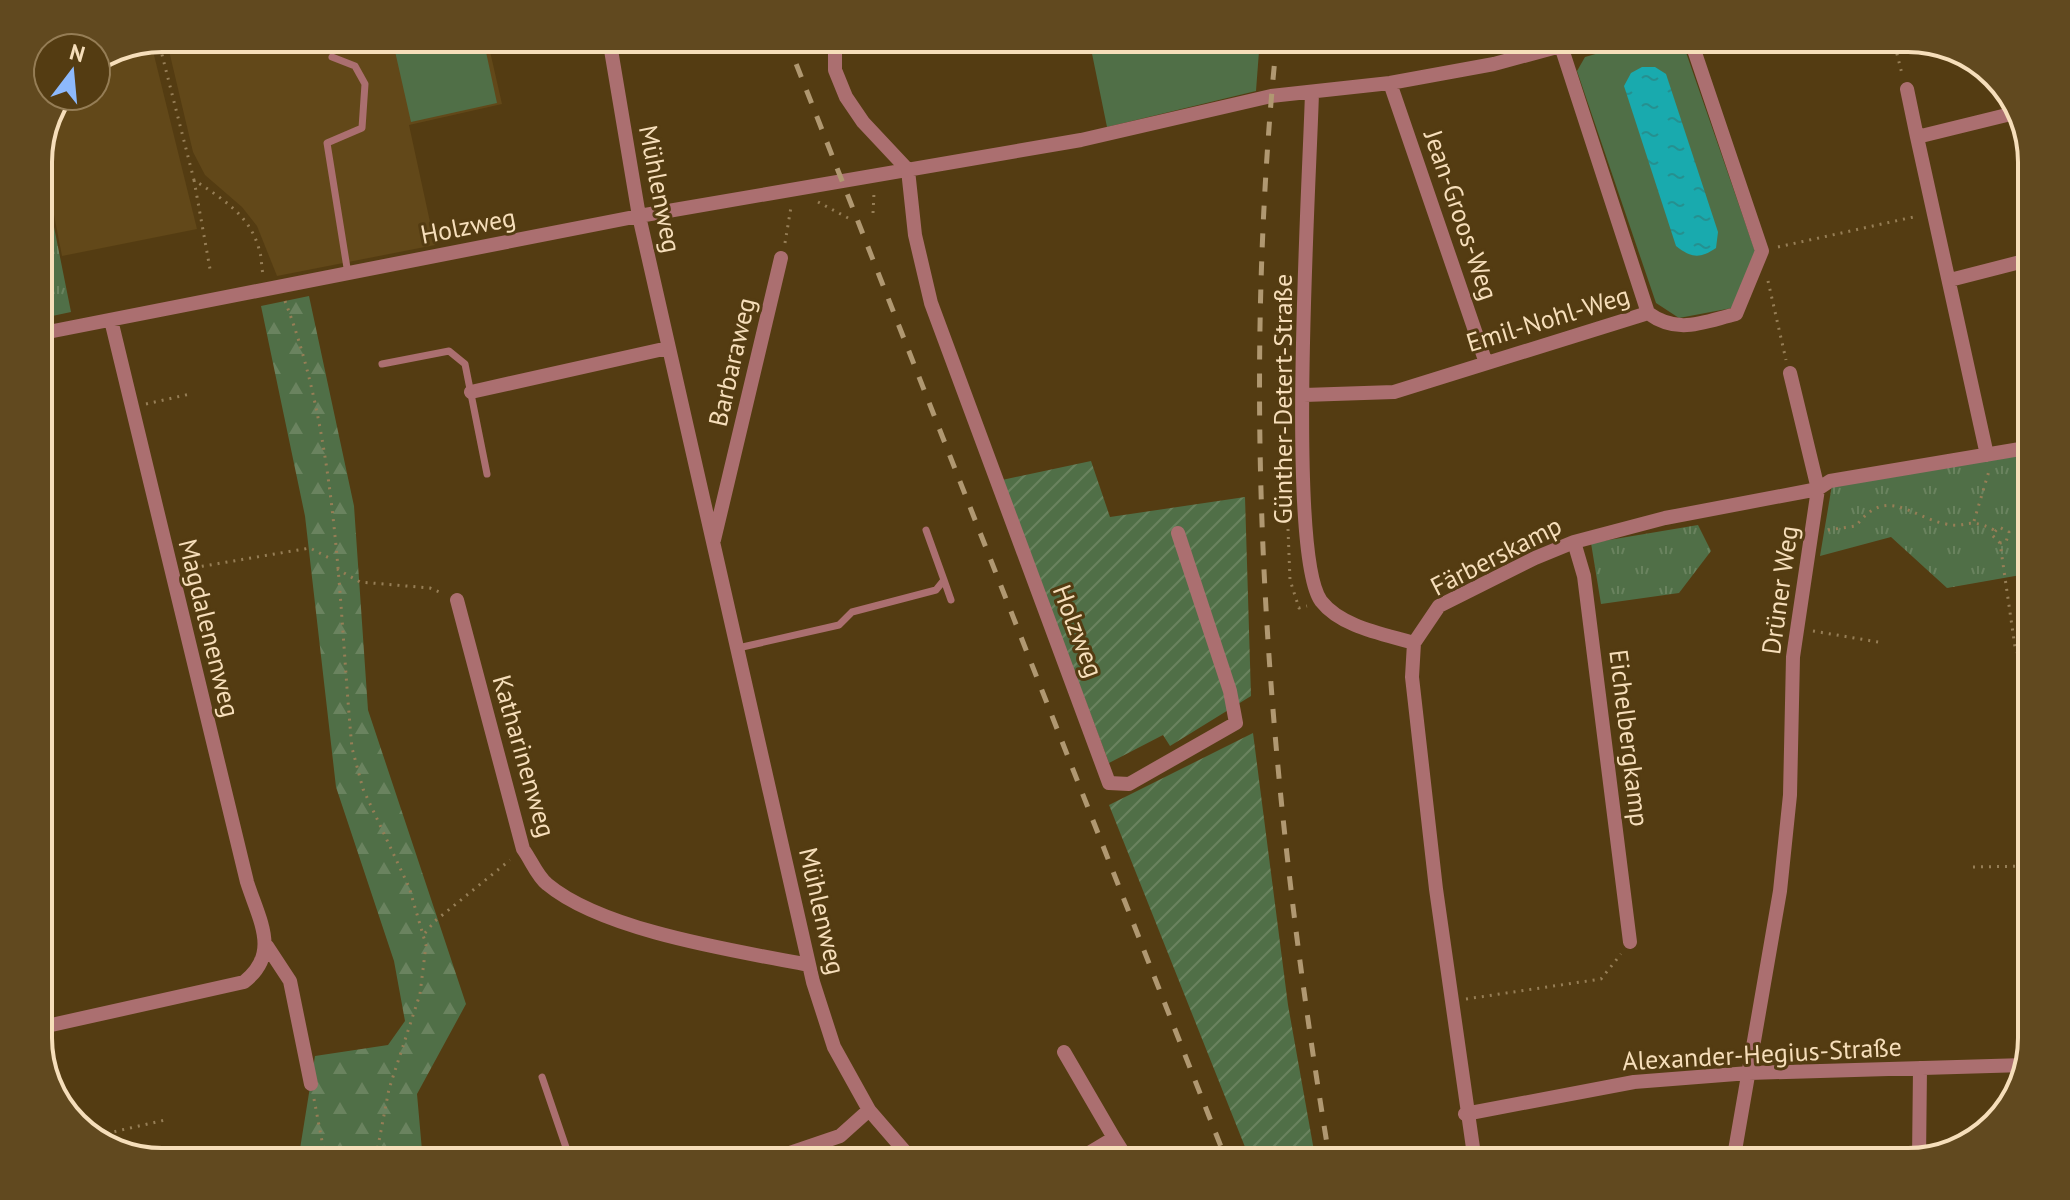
<svg xmlns="http://www.w3.org/2000/svg" width="2070" height="1200" font-family="'PT Sans',sans-serif">
  <style>
    .built { fill: #624819 }
    .grass { fill: #506f47 }
    .forest { fill: url(#forest-firs) }
    .park { fill: url(#park-tufts) }
    .garden { fill: url(#garden-furrows) }
    .water { fill: url(#water-ripples) }
    .lines { fill: none; stroke-linecap: round; stroke-linejoin: round }
    .path { stroke: #967e56; stroke-width: 3; stroke-dasharray: 2 6; stroke-linecap: butt }
    .service { stroke: #ab6f70; stroke-width: 7 }
    .minor { stroke: #ab6f70; stroke-width: 14 }
    .rail { stroke: #b09871; stroke-width: 5; stroke-dasharray: 14 14; stroke-linecap: butt }
    .labels { text-anchor: middle; stroke-width: 6; stroke-linejoin: round; paint-order: stroke }
    .street-label { font-size: 26px; fill: #f6deba; stroke: #543c12 }
    .rim { fill: none; stroke: #f6deba; stroke-width: 4 }
  </style>
  <defs>
    <pattern id="forest-firs" width="22" height="20" patternUnits="userSpaceOnUse" patternTransform="scale(2)"><rect width="22" height="20" fill="#506f47"/><path d="M5 1l3.5 6h-7zM16 11l3.5 6h-7z" fill="#6a835f"/></pattern>
    <pattern id="park-tufts" width="24" height="20" patternUnits="userSpaceOnUse" patternTransform="scale(2)"><rect width="24" height="20" fill="#506f47"/><path d="M3 7l-1-3M5 7V3M7 7l1-3M15 17l-1-3M17 17v-4M19 17l1-3" fill="none" stroke="#6a835f"/></pattern>
    <pattern id="garden-furrows" width="10" height="10" patternUnits="userSpaceOnUse" patternTransform="scale(2)"><rect width="10" height="10" fill="#506f47"/><path d="M-1 1l2-2M0 10L10 0M9 11l2-2" fill="none" stroke="#6a835f"/></pattern>
    <pattern id="water-ripples" width="26" height="14" patternUnits="userSpaceOnUse" patternTransform="scale(2)"><rect width="26" height="14" fill="#19aaae"/><path d="M2 4q2-2 4 0t4 0M15 11q2-2 4 0t4 0" fill="none" stroke="#259090"/></pattern>
  </defs>
  <rect width="100%" height="100%" fill="#543c12"/>
  <path class="built" d="M166,38H487L502,104L409,125L435,245L277,276L257,226L242,207L205,175L193,152Z
    M151,43L197,229L62,256L41,148L65,96H96V65Z"/>
  <path class="grass" d="M392,38H483L497,103L411,122Z
    M1260,38L1256,91L1107,127L1089,39Z
    M1651,38H1681L1756,254L1732,308L1679,318L1656,303L1577,71L1585,57Z"/>
  <path class="forest" d="M309,296L354,506L368,710L466,1004L417,1094L423,1162H301L299,1155L315,1056L388,1045L405,1021L394,961L336,787L305,516L261,306Z"/>
  <path class="park" d="M39,152L71,312L38,319V154Z
    M2032,452V573L1947,588L1891,537L1820,556L1832,485Z
    M1698,525L1711,551L1679,593L1601,604L1591,543Z"/>
  <path class="garden" d="M1091,461L1110,517L1245,497L1251,696L1170,746L1163,735L1109,763L1002,480Z
    M1253,733L1288,1005L1316,1162H1251L1109,805Z"/>
  <path class="water" d="M1642,67H1655L1666,74L1718,232L1716,248C1700,259 1691,258 1676,246L1624,86L1631,73Z"/>
  <g class="lines">
    <path class="path" d="M1893,38L1902,74
      M158,39L194,180C221,198 250,215 259,249C262,257 261,266 263,274
      M194,180L210,269
      M818,202L850,219
      M873,213L874,193
      M785,243L791,207
      M1778,247L1918,216
      M1768,281L1786,360
      M285,301C339,441 338,600 352,748L363,789L409,887L426,945L420,994L389,1089L375,1162
      M146,404L190,394
      M1974,521L1989,471
      M1288,529L1290,580L1299,608L1307,606
      M1828,530L1856,526C1887,485 1910,517 1946,524C1967,529 1967,516 1994,530
      M2000,543L1992,535L1999,527L2009,532L2006,542L2000,543L2015,647L2021,662
      M186,569L310,548L333,560
      M337,569L360,582L430,588L444,594
      M1813,631L1884,643
      M1973,867L2032,866
      M425,933L435,921L510,860
      M1466,999L1601,979L1621,954
      M314,1099L326,1162
      M91,1137L165,1120"/>
    <path class="service" d="M332,57L355,66L365,84L362,128L327,143L348,274
      M382,364L449,351L465,364L487,474
      M944,580L951,600
      M738,648L839,625L852,612L936,590L944,580L926,530
      M542,1077L571,1162"/>
    <path class="minor" d="M609,38L639,216L813,982L834,1047L869,1110L914,1162
      M835,38V70L846,97L863,122L908,170L915,235L931,303L1109,783L1129,784L1236,723L1230,691L1178,533
      M1561,46L1648,313
      M1390,83L1486,363
      M1907,89L1917,137
      M1312,92C1310,173 1286,552 1321,601C1341,627 1384,634 1414,643
      M1950,280L2032,259
      M1648,313C1678,335 1703,322 1736,314L1762,251L1690,38
      M38,334L639,216L1081,140L1271,96L1390,83L1494,64L1590,38
      M471,392L668,348
      M1304,395L1394,392L1648,313
      M1987,455L1917,137L2019,112
      M714,540L781,258
      M1574,542L1584,576L1630,942
      M457,600L523,849C531,860 537,876 547,884C603,931 736,951 809,965
      M2032,676L2027,677L2032,709
      M267,946L290,981L311,1084
      M38,1028L244,982C281,953 259,920 247,882L111,320
      M1064,1052L1114,1138L1074,1162
      M1465,1114L1634,1082L1749,1073L2025,1065
      M1114,1138L1129,1162
      M1919,1159L1920,1068
      M763,1162L840,1136L869,1110
      M1475,1162L1436,889L1412,677L1414,643L1439,606L1535,558L1574,542L1665,518L1818,489L1830,481L2032,447
      M1733,1162L1780,891L1790,795L1793,657L1818,489L1790,373"/>
    <path class="rail" d="M786,38L1227,1162
      M1277,38C1238,416 1268,788 1330,1162"/>
  </g>
  <g class="labels">
    <g class="street-label">
      <text transform="translate(660 189) rotate(79)" y="9">Mühlenweg</text>
      <text transform="translate(1461 215) rotate(71)" y="9">Jean-Groos-Weg</text>
      <text transform="translate(468 226) rotate(-11)" y="9">Holzweg</text>
      <text transform="translate(1548 319) rotate(-17)" y="9">Emil-Nohl-Weg</text>
      <text transform="translate(732 362) rotate(-77)" y="9">Barbaraweg</text>
      <text transform="translate(1283 399) rotate(-90)" y="9">Günther-Detert-Straße</text>
      <text transform="translate(1496 556) rotate(-27)" y="9">Färberskamp</text>
      <text transform="translate(1780 590) rotate(-82)" y="9">Drüner Weg</text>
      <text transform="translate(209 628) rotate(76)" y="9">Magdalenenweg</text>
      <text transform="translate(1078 631) rotate(69)" y="9">Holzweg</text>
      <text transform="translate(1629 738) rotate(83)" y="9">Eichelbergkamp</text>
      <text transform="translate(524 756) rotate(74)" y="9">Katharinenweg</text>
      <text transform="translate(822 911) rotate(77)" y="9">Mühlenweg</text>
      <text transform="translate(1762 1054) rotate(-3)" y="9">Alexander-Hegius-Straße</text>
    </g>
  </g>
  <path d="M0 0H2070V1200H0ZM162 52H1908A110 110 0 0 1 2018 162V1038A110 110 0 0 1 1908 1148H162A110 110 0 0 1 52 1038V162A110 110 0 0 1 162 52Z" fill="#61491f" fill-rule="evenodd"/>
  <path class="rim" d="M162 52H1908A110 110 0 0 1 2018 162V1038A110 110 0 0 1 1908 1148H162A110 110 0 0 1 52 1038V162A110 110 0 0 1 162 52Z"/>
  <g transform="translate(72 72) rotate(16)"><circle r="38" fill="#543c12" stroke="#957d55" stroke-width="2"/>
  <path d="M0-6L14 30L0 20L-14 30Z" fill="#8db9fc"/>
  <text y="-12" font-size="22" font-weight="bold" text-anchor="middle" fill="#f6deba">N</text>
  </g>
</svg>
